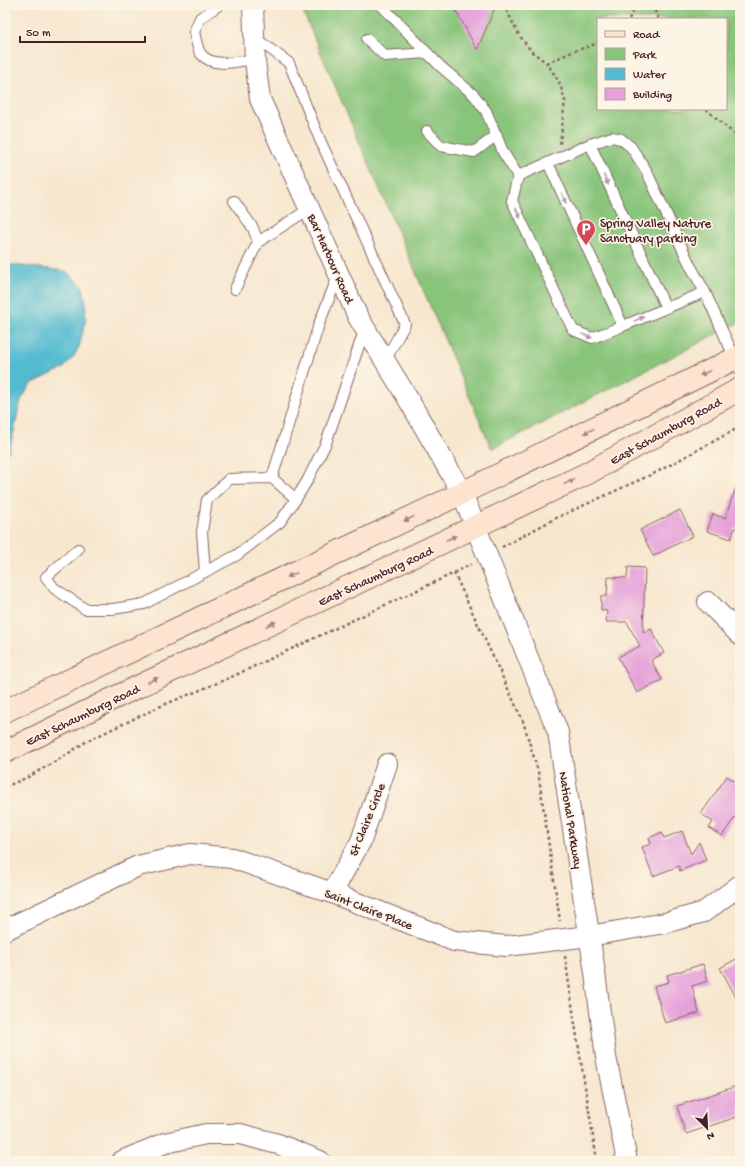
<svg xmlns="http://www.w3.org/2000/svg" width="745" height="1166" font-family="'Gochi Hand',sans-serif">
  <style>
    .green { fill: #88c47a; stroke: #697252; fill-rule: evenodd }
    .water { fill: #53bbd0; stroke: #4e6d7e }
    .building { fill: #e5a2da }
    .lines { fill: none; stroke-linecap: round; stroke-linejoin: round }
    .lane-casing { stroke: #876564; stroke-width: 12 }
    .street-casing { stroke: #876564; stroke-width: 22 }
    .secondary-casing { stroke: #876564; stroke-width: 24 }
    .path { stroke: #876564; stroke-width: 2.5; stroke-dasharray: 3 3; stroke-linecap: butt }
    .lane { stroke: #fff; stroke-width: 10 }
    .street { stroke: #fff; stroke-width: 20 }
    .secondary { stroke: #fde4d0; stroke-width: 22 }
    .oneway { fill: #ae9aa0 }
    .oneway2 { fill: #a4827e }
    .labels { text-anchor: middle; stroke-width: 3.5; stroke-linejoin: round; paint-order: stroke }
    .poi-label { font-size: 13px; fill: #4a1f2b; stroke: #fcf5e5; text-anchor: start }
    .street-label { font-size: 13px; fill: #4a1f2b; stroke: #fcf5e5 }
  </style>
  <rect width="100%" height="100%" fill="#fcf5e5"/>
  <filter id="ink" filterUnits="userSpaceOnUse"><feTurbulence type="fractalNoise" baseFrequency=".025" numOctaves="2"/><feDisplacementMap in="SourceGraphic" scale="8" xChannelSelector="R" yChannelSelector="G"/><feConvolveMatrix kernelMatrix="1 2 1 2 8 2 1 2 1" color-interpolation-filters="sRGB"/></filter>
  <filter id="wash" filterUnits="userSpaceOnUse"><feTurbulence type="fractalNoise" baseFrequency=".012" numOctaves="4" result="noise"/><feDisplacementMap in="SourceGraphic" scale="16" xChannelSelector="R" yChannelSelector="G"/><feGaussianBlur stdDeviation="0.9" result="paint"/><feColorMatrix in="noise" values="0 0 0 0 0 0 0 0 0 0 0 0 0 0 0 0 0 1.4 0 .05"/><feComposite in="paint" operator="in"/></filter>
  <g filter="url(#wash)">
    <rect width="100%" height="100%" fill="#f7e7cf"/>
    <path class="green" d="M300,5H740V322L492,449ZM598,19H726V109H598Z"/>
    <path class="water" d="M5,264L66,271L83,287L86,302L85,323L79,347L74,356L64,368L31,384L21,400L9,452L5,456Z"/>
    <g id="blocks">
      <path class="building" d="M453,5H496L477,50Z
        M738,482H740V530L735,528L731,539L707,531L713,514L725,518Z
        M680,510L693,536L653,556L640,530Z
        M628,567L645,568L643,633L651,629L664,653L651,660L662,680L637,693L618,657L640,646L627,622H606L607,611L601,610V596H607L608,577L627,578Z
        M727,776L740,785V810L722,836L709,828L713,822L701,814Z
        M682,831L691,854L699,842L706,860L679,871L680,870L679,866L653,876L642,847L651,844L649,838L662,832L664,838Z
        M740,957V1004L720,968Z
        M703,964L708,981L692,986L699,1013L665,1023L654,986L669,982L667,975Z
        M740,1085V1116L686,1134L677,1106Z"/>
    </g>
  </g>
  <g filter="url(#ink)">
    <use href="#blocks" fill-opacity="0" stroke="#876564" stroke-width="1"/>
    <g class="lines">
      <defs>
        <path id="lane" d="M219,5L200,18L194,32C196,39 197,49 201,54C213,69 239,61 255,59
          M381,5L440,66L474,95L486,111L503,152L518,176L590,144L612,137L621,139L631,147L646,170L690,265L705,292L740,370
          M254,37L289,63L320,140L405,324L385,361
          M367,39L385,56L427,53
          M427,131L441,146L474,152L497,135
          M590,144L666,308
          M548,163L623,326L705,292
          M518,176L512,201L573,330L592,338L623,326
          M234,201L253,228L258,242
          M235,289L258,242L309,209
          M296,499L307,481L326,443L365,328
          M78,549L46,577L54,588L85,609H113L144,604L237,555L280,522L296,499L272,478L319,324L338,276
          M205,572L202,532L207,500L229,479L272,478"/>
        <path id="street" d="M253,5L255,61L260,99L358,317L407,397L462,493L558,732L594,966L606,1057L627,1161
          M708,602L740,635
          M332,893L361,841L387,764
          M5,930L138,866L190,854L232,858L332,893L454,941L507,946L589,936L665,923L704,912L740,885
          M122,1161L165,1143L206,1134H240L278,1144L320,1161"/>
        <path id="secondary" d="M5,711L462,493L740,356
          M5,752L110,700L586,474L740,389"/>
      </defs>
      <use href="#lane" class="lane-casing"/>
      <use href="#street" class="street-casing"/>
      <use href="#secondary" class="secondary-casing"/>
      <path class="path" d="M504,5L519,35L532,52L547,63L559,82L565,100L560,144
        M652,5L659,19
        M629,19L637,5
        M547,63L572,52L598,43
        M706,109L740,139
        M502,547L556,518L657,472L740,427
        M454,573L523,721L538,771L560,921
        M5,787L28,777L63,757L87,741L161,706L227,679L454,573L471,564
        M565,956L574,1018L597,1161"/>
      <use href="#lane" class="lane"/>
      <use href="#street" class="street"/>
      <use href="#secondary" class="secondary"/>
    </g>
    <defs><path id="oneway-solid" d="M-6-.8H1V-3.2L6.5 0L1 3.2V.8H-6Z"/></defs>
    <g class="oneway">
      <use href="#oneway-solid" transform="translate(606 180) rotate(65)"/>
      <use href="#oneway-solid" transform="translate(564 198) rotate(65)"/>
      <use href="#oneway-solid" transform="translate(518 213) rotate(65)"/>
      <use href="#oneway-solid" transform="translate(639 319) rotate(-23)"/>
      <use href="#oneway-solid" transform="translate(587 336) rotate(22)"/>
    </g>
    <g class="oneway2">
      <use href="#oneway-solid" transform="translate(705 373) rotate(154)"/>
      <use href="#oneway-solid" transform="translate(589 431) rotate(154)"/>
      <use href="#oneway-solid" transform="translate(569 482) rotate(-26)"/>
      <use href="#oneway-solid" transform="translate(409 519) rotate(154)"/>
      <use href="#oneway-solid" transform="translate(451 538) rotate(-25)"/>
      <use href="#oneway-solid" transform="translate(292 575) rotate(154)"/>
      <use href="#oneway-solid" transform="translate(271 624) rotate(-25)"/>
      <use href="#oneway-solid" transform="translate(153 680) rotate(-25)"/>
    </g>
  </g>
  <defs>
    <symbol id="parking-pin" viewBox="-11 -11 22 30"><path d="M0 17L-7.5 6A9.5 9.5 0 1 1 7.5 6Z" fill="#d1495b" stroke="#fcf5e5"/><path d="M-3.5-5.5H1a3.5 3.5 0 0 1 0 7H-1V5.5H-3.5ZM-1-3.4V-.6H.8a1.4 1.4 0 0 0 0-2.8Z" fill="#fff"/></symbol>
  </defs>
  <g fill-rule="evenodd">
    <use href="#parking-pin" x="575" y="218" width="22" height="30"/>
  </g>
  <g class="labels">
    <g class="poi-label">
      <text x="600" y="227">Spring Valley Nature<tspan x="600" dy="15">Sanctuary parking</tspan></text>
    </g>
    <g class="street-label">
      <text transform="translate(332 258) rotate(66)" y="5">Bar Harbour Road</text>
      <text transform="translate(665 430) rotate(-29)" y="5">East Schaumburg Road</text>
      <text transform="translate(375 575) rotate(-25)" y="5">East Schaumburg Road</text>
      <text transform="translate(82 714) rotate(-26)" y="5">East Schaumburg Road</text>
      <text transform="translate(366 819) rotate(-68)" y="5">St Claire Circle</text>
      <text transform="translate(572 820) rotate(81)" y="5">National Parkway</text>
      <text transform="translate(369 908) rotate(21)" y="5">Saint Claire Place</text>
    </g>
  </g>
  <rect width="745" height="1166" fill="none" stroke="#fcf5e5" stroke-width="20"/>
  <rect x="597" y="18" width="130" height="92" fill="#fcf5e5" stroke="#b59f9b"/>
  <rect x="605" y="31" width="20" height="6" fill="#fde4d0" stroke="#b59f9b"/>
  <text x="633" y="38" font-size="12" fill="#4a1f2b">Road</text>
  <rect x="605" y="48" width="20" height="12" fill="#88c47a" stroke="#b59f9b"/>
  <text x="633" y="58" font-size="12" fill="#4a1f2b">Park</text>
  <rect x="605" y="68" width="20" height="12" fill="#53bbd0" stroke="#b59f9b"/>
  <text x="633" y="78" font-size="12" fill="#4a1f2b">Water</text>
  <rect x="605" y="88" width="20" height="12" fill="#e5a2da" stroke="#b59f9b"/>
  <text x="633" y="98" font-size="12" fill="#4a1f2b">Building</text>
  <g transform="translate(707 1128) rotate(156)" stroke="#fcf5e5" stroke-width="3" paint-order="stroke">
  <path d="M0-3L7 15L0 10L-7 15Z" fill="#4a1f2b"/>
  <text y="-6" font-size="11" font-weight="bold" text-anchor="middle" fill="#4a1f2b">N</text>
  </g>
  <path d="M20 36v6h125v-6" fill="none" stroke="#4a1f2b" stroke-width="2"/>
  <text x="26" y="36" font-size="12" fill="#4a1f2b" stroke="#fcf5e5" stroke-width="3" paint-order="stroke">50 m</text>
</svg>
